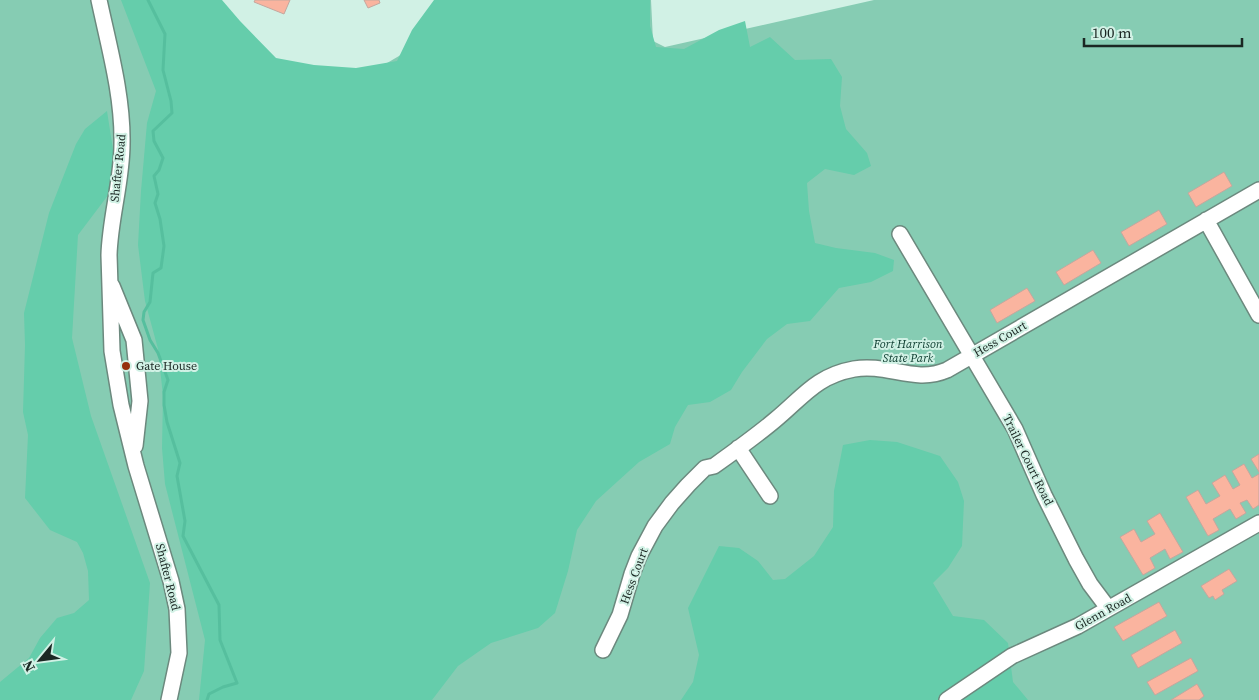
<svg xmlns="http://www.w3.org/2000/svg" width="1259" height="700" font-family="'Source Serif 4',serif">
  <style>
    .green { fill: #86ccb3 }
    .forest { fill: #65cdab }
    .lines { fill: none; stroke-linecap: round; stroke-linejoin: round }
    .stream { stroke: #56bf9e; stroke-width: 3 }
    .building { fill: #fab49f; stroke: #c4a79e }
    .minor-casing { stroke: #6c897e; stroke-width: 18 }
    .minor { stroke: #fff; stroke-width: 15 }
    .poi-dot { fill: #962f0c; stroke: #d1f1e5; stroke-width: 2 }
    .labels { text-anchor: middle; stroke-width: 4; stroke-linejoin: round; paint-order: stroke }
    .street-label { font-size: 12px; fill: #1b2723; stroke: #d1f1e5 }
    .park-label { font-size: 12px; font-style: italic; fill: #0b3b2e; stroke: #d1f1e5 }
    .poi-label { font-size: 12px; fill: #1b2723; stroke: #d1f1e5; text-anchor: start }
  </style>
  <rect width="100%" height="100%" fill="#d1f1e5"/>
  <path class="green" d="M0,0H177L303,77L382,66L460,20L475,0H651L653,41L665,47L874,0H1259V700H0Z"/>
  <path class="forest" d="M121,0H222L240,21L276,58L314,65L356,68L397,61L412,30L434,0H650V26L656,47L684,49L719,30L745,21L750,47L770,37L795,60L831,59L842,77L840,106L846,129L867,153L871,166L854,175L825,169L807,183L809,211L815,243L836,248L875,253L894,260L893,271L871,282L839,288L810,321L787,324L767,339L742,372L731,390L710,402L688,405L675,427L670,444L639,462L596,501L577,530L568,571L555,613L538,628L491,643L458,666L432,700H199L205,640L165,484L162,448L163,396L158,349L145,301L138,245L141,191L147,123L156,91Z
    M107,111L118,182L78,235L72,338L91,416L150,583L144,671L131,700H0V682L29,658L40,638L57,618L74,613L89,600L88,571L83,553L77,542L50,530L25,498L28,435L23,412L25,345L24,313L49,213L76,144L85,129Z
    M870,440L897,442L940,456L958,482L964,501L962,546L948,568L933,583L953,616L984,620L1008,643L1013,682L1028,700H681L693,682L699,655L688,608L719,546L739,548L758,561L773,580L785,579L814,556L833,527L834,491L843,445Z"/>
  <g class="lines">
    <path class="stream" d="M148,0L165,34L163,70L171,101L172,113L153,131L154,141L163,158L159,170L154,176L158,194L155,203L160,219L164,246L161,268L153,273L150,302L144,312L143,320L150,340L158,353L168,380L164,392V405L167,422L180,463L177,476L185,521L183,536L219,605L220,640L237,683L223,687L209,694L207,700"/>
  </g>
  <path class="building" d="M255,0H290L284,14L254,2Z
    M364,0H379L380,3L368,8Z
    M1224,172L1232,186L1196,207L1188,193Z
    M1159,210L1167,224L1129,246L1121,232Z
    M1093,250L1101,263L1064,285L1056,272Z
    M1027,288L1035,301L997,323L990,310Z
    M1259,454V472L1251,459Z
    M1244,464L1252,478L1259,474V505L1253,509L1247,500L1240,503L1246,513L1236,519L1230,509L1213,519L1219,530L1208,536L1186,497L1198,490L1206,504L1220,496L1212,483L1225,475L1233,489L1240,485L1232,471Z
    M1160,513L1183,552L1170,559L1165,549L1150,558L1155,568L1143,575L1120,537L1134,529L1141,542L1155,534L1147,521Z
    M1229,569L1237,581L1222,590L1224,594L1215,600L1213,596L1209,598L1201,586Z
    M1159,602L1167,616L1123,641L1114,627Z
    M1175,630L1182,643L1138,668L1131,655Z
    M1191,658L1198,671L1155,695L1147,682Z
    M1197,684L1204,696L1199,700H1171Z"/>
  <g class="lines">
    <defs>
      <path id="minor" d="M99,0C109,47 123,96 122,144C122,181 110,218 109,255L112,351L121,405L136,466L171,581L177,609L179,653L169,700
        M1206,220L1259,315
        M900,234L1015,429L1044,495L1076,559L1090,584L1108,608
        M112,286L134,340L140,401L135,446
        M738,448L770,496
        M603,650L620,615L632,574L639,556L655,526L672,503L688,485L705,468L714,466C735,451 756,436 775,420C803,397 816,376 854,369C887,363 915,384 947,370L1259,190
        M947,700L1012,656L1078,626L1259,523"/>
    </defs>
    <use href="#minor" class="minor-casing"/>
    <use href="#minor" class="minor"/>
  </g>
  <circle class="poi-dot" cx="126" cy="366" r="5"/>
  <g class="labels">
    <g class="street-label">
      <text transform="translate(118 168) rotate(-84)" y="4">Shafter Road</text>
      <text transform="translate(1000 339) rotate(-30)" y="4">Hess Court</text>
      <text transform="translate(1028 460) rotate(64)" y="4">Trailer Court Road</text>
      <text transform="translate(634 576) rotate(-70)" y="4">Hess Court</text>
      <text transform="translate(168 577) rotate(76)" y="4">Shafter Road</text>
      <text transform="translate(1103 612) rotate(-29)" y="4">Glenn Road</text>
    </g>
    <g class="park-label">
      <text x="908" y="348">Fort Harrison<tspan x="908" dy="14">State Park</tspan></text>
    </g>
    <g class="poi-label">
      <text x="136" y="370">Gate House</text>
    </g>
  </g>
  <g transform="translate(40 660) rotate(241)" stroke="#d1f1e5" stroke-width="4" paint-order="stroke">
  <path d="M0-4L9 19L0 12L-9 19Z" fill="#1b2723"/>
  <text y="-8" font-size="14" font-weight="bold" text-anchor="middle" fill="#1b2723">N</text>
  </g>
  <path d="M1084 38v8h158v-8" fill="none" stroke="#1b2723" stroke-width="2.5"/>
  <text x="1092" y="38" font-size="15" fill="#1b2723" stroke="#d1f1e5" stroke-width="4" paint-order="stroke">100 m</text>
</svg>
